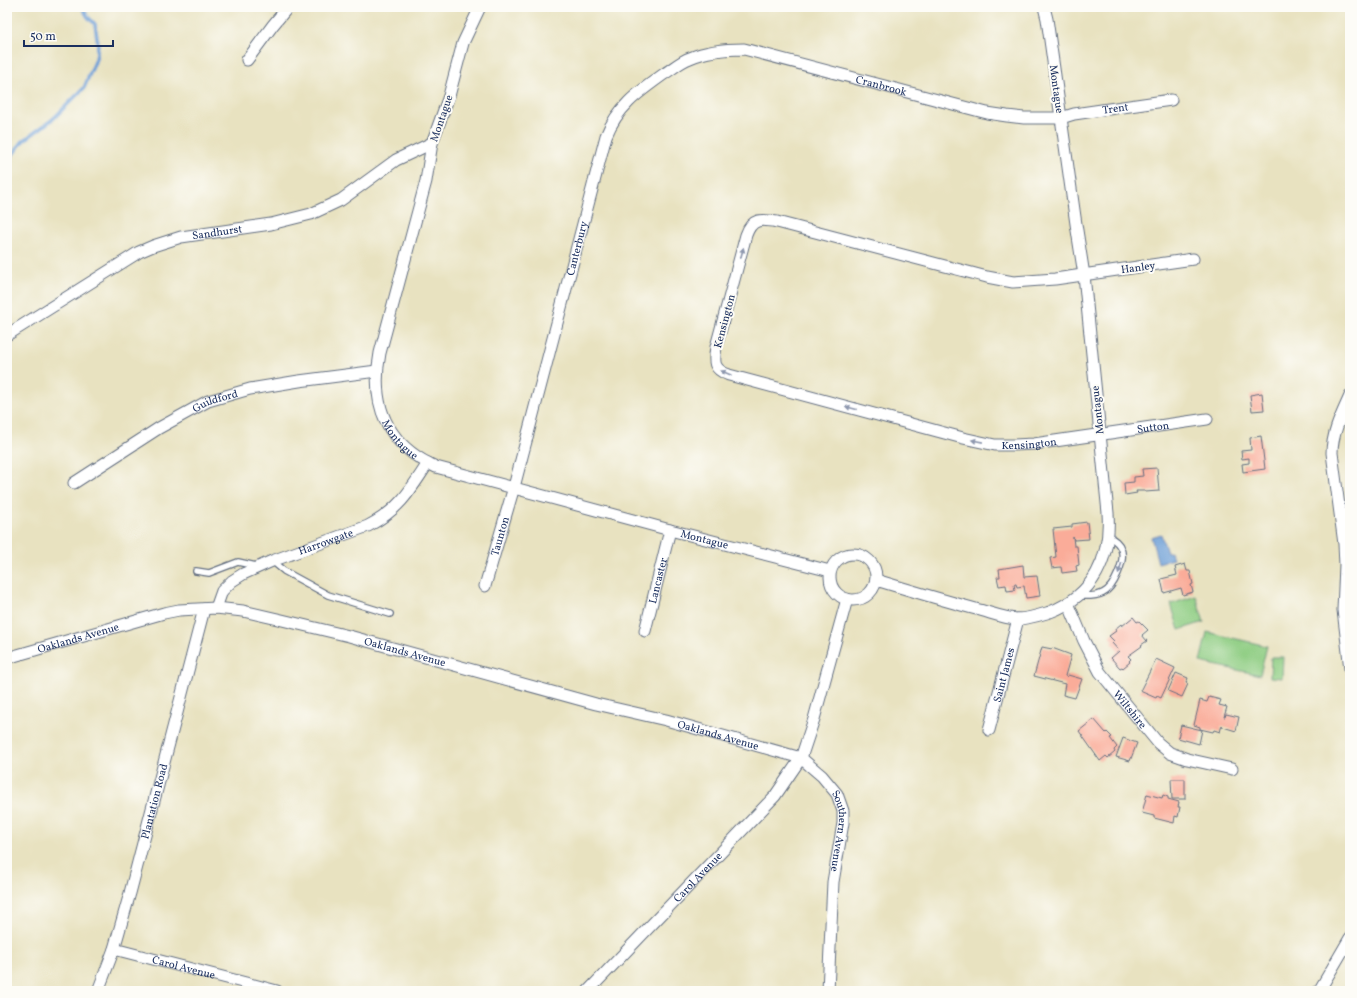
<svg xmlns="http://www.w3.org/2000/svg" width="1357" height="998" font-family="Vollkorn,serif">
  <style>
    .green { fill: #8fcd83; stroke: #557e70 }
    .water { fill: #6b9dd6; stroke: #43669a }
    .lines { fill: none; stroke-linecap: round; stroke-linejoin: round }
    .stream { stroke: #6b9dd6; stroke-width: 3.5 }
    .building { fill: #faac99 }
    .service-casing { stroke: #636e80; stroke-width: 8 }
    .minor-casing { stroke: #636e80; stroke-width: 13 }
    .service { stroke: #fff; stroke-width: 5.5 }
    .minor { stroke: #fff; stroke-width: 11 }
    .oneway { fill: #8d97ae }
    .labels { text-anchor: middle; stroke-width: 4; stroke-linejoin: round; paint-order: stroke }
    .street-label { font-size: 11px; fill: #1b2f5e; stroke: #fdfcf7 }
  </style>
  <rect width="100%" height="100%" fill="#fdfcf7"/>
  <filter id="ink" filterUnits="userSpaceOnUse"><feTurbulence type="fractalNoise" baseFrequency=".025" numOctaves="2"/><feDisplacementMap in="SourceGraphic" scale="8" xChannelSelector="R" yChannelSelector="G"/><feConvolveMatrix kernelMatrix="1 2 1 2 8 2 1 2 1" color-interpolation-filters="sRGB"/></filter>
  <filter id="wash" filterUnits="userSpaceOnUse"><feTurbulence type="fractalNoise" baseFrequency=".012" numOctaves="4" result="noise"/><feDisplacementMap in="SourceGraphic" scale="16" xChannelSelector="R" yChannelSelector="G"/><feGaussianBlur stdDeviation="0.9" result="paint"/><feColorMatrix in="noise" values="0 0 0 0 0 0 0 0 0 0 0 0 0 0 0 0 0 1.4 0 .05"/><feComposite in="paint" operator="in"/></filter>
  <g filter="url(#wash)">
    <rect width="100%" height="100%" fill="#e8e2c0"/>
    <path class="green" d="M1196,596L1204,622L1179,630L1171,604Z
      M1207,632L1267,646L1260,675L1200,662Z
      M1271,657H1283L1282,678L1270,677Z"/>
    <path class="water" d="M1161,534L1167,553L1171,552L1173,559L1158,563L1151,537Z"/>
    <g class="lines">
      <path class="stream" d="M7,162L23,141L53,119L84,88L96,59L98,45L95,24L88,17L82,7"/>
    </g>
    <g id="blocks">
      <path class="building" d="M1262,393L1264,410L1252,411L1250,395Z
        M1261,436L1265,469L1243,472L1242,464L1249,463V458L1242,459L1241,451L1251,450L1250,438Z
        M1157,468L1159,491L1145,492V491H1136L1137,493L1125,495L1124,483L1134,482V477L1143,476L1142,469Z
        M1087,522L1089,539L1074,540L1073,537L1074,546H1077L1079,565L1076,566L1077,571L1062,573L1061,567L1052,568L1050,558L1056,557L1053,529L1072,527V524Z
        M1185,564L1187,571H1190L1193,584L1191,585L1193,592L1183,595L1181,588L1164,593L1161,579L1177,575L1175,567Z
        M1023,565L1024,577L1037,576L1040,596L1026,598L1024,586L1017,587L1016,584H1014L1015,590L1007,591L1006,585L999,586L997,577H1000L999,569Z
        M1133,617L1137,622L1139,621L1148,630L1142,635L1147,641L1141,645L1142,646L1128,656L1131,659L1129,661L1130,662L1123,668L1122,667L1120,668L1111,658L1119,651L1112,643L1114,641L1109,636L1116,631L1115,629L1121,624L1122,626Z
        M1042,647L1052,649V648L1071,655L1065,676L1067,677L1068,675L1082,679L1075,698L1063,695L1065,684L1034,676Z
        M1156,659L1175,668L1161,698L1157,696L1156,698L1140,691Z
        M1176,673L1188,678L1186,683L1188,684L1182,697L1168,691Z
        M1209,697L1221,700L1219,705L1227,707L1224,717H1225L1226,714L1239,717L1236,731L1223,727L1222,725L1220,732L1214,730L1213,732L1200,729V727L1194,725L1200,700L1207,702Z
        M1094,719L1106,733L1107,732L1112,737L1110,738L1117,747L1114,750L1115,752L1108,758L1106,756L1100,761L1079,731Z
        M1181,725L1202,730L1199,744L1178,738Z
        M1123,738L1137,743L1130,761L1116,757Z
        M1171,779H1185V799H1172Z
        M1147,794L1162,798L1163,795L1168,797V799L1179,802L1178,807H1180L1178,817L1175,816L1174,823L1154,818V816L1142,813Z"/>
    </g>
  </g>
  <g filter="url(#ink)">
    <use href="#blocks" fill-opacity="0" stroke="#636e80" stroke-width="1"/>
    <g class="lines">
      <defs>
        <path id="service" d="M272,561L284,571L328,595L390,614
          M196,571L209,573L238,562L256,566
          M1078,596C1086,596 1096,597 1103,593C1114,588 1126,560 1121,549C1119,542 1113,539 1108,536"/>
        <g id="minor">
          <path id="s1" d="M480,7L463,43L449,96L432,143L426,181L380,353C370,405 387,445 436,467L670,530L830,571"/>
          <path d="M247,60L273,25L288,7"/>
          <path id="s2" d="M1193,259L1055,279L1013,282L987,277L777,222C761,219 752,218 746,235L716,347C714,361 712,369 729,375L963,438L995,445H1014L1034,444L1207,419"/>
          <path id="s3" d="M7,335L139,252L153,246L181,237L271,224L311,214L341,200L396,160L432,143"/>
          <path d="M1350,396C1342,414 1332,433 1332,453L1344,544L1345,565L1343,610L1350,669"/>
          <path id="s4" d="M74,483L159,428L208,401L250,389L299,381L377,371"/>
          <circle cx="853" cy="577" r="23"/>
          <path d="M876,580C909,590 942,600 976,609C989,612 1003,618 1017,619C1028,619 1040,615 1050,612C1094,595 1111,558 1108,513L1084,275L1076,224L1047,19L1044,7"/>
          <path id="s5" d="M485,586L514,487L606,136C618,106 639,92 664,74C672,69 681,61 690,58C706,51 726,49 744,49L987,113L1007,116L1024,118H1061L1074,114L1171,100"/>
          <path id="s6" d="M1068,603L1084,641L1100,672L1158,743L1170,753L1187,759L1232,769"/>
          <path id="s7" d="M216,608L222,591L232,581L243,574L272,561L368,526C399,510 410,491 428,463"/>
          <path id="s8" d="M645,631L670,530"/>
          <path id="s9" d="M7,658L164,613L179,610L216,608L243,611L282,620L349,636L596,704L666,720L801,758L822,776L837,794L843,811V823L833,882L828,991"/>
          <path id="s10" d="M989,730L1018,619"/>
          <path id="s11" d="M114,949L277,991"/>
          <path id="s12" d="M98,991L114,949L130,893L204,609"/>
          <path id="s13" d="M588,991L775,796L801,758L814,719L847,599"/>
          <path d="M1319,991L1350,938"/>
        </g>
      </defs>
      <use href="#service" class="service-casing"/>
      <use href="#minor" class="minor-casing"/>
      <use href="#service" class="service"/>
      <use href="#minor" class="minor"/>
    </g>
    <defs><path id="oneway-solid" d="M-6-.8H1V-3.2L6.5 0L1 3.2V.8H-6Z"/></defs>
    <g class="oneway">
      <use href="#oneway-solid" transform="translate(742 253) rotate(-75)"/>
      <use href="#oneway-solid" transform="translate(726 373) rotate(-157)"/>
      <use href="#oneway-solid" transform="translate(851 408) rotate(-165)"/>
      <use href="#oneway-solid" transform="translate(977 441) rotate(-169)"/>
      <use href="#oneway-solid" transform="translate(1120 568) rotate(108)"/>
    </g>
  </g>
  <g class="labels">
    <g class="street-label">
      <text dy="4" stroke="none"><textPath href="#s5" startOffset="780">Cranbrook</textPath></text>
      <text transform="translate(1057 89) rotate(82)" y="4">Montague</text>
      <text dy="4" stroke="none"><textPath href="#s5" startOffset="1019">Trent</textPath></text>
      <text transform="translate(441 118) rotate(-71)" y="4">Montague</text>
      <text dy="4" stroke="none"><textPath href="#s3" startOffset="237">Sandhurst</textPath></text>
      <text dy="4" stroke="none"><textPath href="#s5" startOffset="350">Canterbury</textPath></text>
      <text transform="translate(1138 267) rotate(-8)" y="4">Hanley</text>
      <text transform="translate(724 321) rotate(-75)" y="4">Kensington</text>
      <text dy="4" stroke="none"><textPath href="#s4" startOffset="164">Guildford</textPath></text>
      <text transform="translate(1097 410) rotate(-96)" y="4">Montague</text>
      <text dy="4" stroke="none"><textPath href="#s2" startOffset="1049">Sutton</textPath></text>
      <text dy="4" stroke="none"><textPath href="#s1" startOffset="454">Montague</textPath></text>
      <text dy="4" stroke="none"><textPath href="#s2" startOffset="924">Kensington</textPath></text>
      <text dy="4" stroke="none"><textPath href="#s5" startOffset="52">Taunton</textPath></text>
      <text dy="4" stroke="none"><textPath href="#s1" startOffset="778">Montague</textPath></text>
      <text dy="4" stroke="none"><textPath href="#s7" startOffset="134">Harrowgate</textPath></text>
      <text dy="4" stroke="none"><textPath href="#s8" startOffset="52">Lancaster</textPath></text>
      <text dy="4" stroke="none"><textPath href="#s9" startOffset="74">Oaklands Avenue</textPath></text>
      <text dy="4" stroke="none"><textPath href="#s9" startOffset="410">Oaklands Avenue</textPath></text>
      <text dy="4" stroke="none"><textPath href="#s10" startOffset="57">Saint James</textPath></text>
      <text dy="4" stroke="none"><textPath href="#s6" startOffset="124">Wiltshire</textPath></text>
      <text dy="4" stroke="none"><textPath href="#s9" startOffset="734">Oaklands Avenue</textPath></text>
      <text dy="4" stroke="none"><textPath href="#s12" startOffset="198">Plantation Road</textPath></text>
      <text dy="4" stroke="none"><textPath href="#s9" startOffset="909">Southern Avenue</textPath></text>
      <text dy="4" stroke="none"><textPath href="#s13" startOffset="158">Carol Avenue</textPath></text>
      <text dy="4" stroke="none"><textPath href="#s11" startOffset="72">Carol Avenue</textPath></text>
    </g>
  </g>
  <rect width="1357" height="998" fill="none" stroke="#fdfcf7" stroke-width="24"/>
  <path d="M24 40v6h89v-6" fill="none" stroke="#1b2f5e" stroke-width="2"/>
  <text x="30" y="40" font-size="12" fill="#1b2f5e" stroke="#fdfcf7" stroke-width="3" paint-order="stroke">50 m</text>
</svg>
